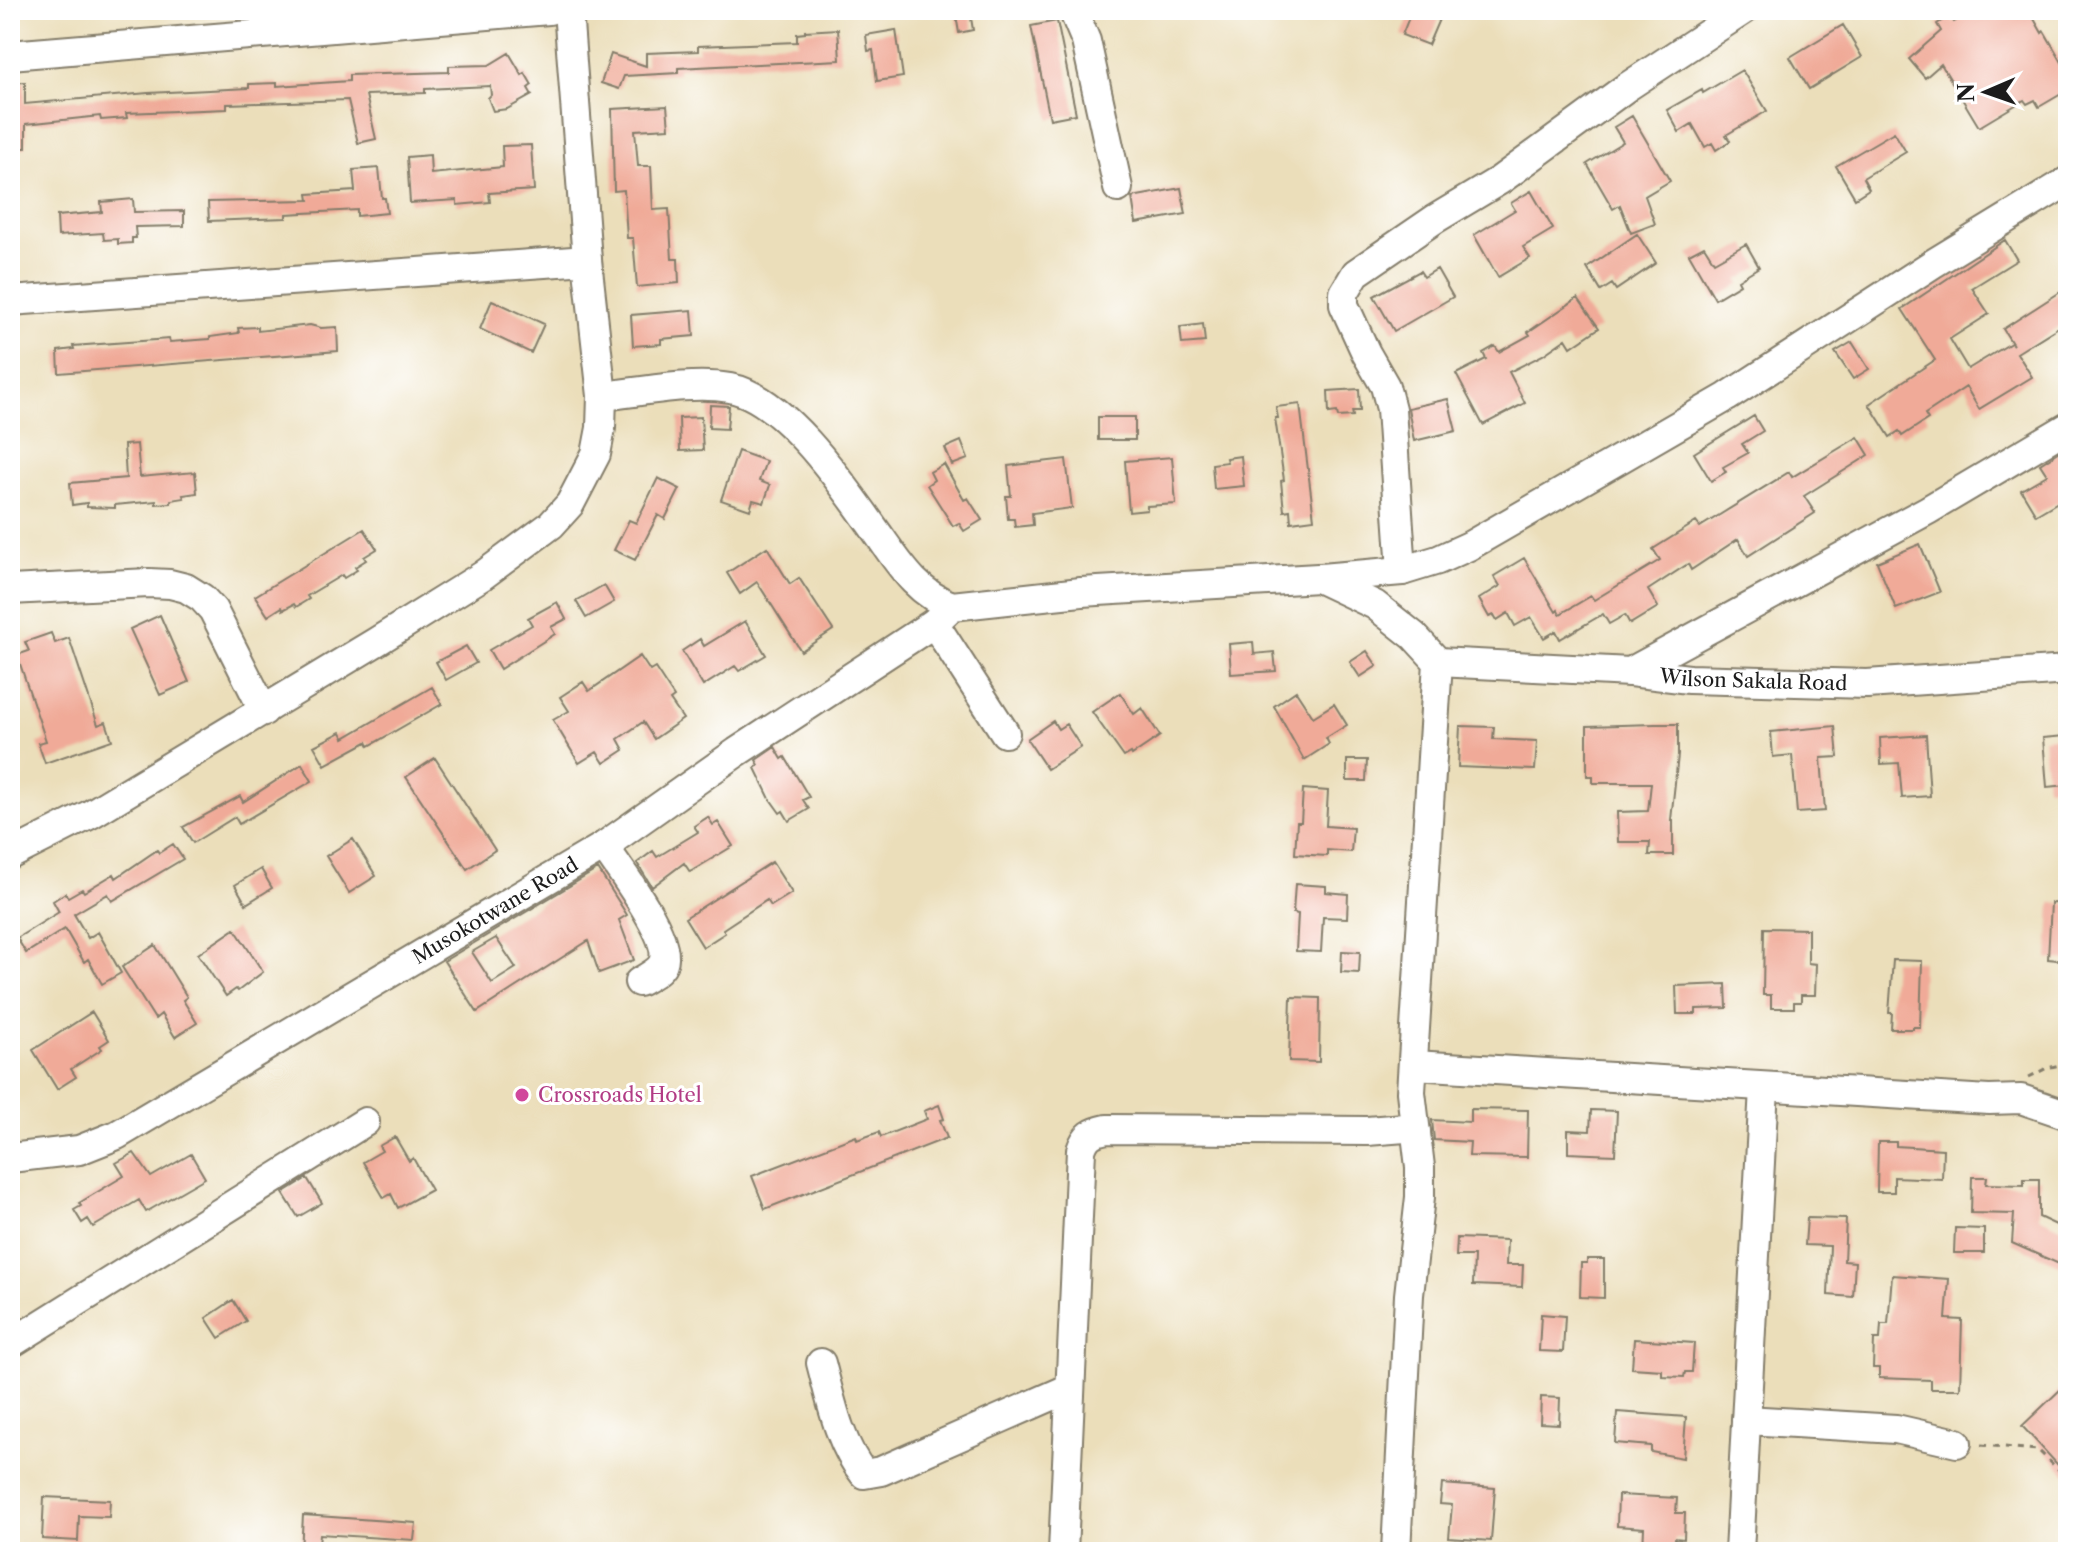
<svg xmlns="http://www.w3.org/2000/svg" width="2078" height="1562" font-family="'Libre Caslon Text',serif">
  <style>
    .building { fill: #f0aa98; fill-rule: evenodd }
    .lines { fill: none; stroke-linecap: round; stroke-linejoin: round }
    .minor-casing { stroke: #847d6b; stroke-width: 32 }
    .path { stroke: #847d6b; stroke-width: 3; stroke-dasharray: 6 6; stroke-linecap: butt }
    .minor { stroke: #fff; stroke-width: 28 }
    .hotel-dot { fill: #d1479c; stroke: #fff; stroke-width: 3 }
    .labels { text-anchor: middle; stroke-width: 6; stroke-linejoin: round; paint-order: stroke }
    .street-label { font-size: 20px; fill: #1c1c1c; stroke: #fff }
    .hotel-label { font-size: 20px; fill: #b23c85; stroke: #fff; text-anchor: start }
  </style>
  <rect width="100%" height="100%" fill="#fff"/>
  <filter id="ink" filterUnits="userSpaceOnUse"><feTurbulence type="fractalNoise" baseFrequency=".0125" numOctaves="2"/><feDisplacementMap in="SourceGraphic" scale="16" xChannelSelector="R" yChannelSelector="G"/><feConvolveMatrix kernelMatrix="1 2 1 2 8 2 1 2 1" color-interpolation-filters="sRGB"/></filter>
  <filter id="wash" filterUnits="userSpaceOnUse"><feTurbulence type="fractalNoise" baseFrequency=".006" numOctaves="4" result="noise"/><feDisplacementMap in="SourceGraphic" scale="32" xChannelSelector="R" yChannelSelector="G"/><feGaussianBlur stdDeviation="1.8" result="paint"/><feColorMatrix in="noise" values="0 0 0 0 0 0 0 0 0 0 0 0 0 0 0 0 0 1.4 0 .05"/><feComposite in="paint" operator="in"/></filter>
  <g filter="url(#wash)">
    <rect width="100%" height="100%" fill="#ebdeba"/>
    <g id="blocks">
      <path class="building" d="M1412,10H1443L1428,45L1402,35Z
        M1975,10H2029L2042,33L2044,31L2063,64L2068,61V90L2039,107L2035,100L2027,104L2024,100L1979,127L1941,64L1925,78L1909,59L1941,31L1937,24L1949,16L1954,22Z
        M970,12L973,30L959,33L956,15Z
        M1057,21L1076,114L1050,119L1031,26Z
        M1843,25L1862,57L1809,89L1790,57Z
        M838,29L840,60L678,68V73L624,76L619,89L601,83L611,54L646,66V53L698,51V46L797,42V34L805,33V31Z
        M896,30L903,77L877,81L873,50L868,51L866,35Z
        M509,53L522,75L525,73L532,85L528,88L532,95L507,109L493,111L488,98L491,95L490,86L425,89V93L366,95L376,139L358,143L348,100L227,104V109L126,113L127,118L101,120L100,116L26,124V148H10V83L25,82V104L148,93L249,88V84L277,83V86L349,81V75L449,72V66L489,65Z
        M1742,70L1767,111L1726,135L1730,141L1716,150L1712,143L1705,147L1692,124L1679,132L1667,110L1702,90L1703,93Z
        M667,106L669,128L635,130L638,166H651L653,210L669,209L672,259H678L679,283L637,287L633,238H627L624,190L614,191L612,109Z
        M1632,116L1670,181L1645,196L1655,224L1631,233L1620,205L1613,209L1587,164L1623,142L1614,127Z
        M1894,132L1906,152L1863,178L1869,189L1855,198L1836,166Z
        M531,145L534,190L489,193L490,202L457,205V200L410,203L407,157L430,155L431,174L503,167L502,146Z
        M379,168L382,198H385L387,213L357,216V210L286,214V218L209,221L208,202L309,200L308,194L355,191L353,170Z
        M1181,188L1186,214L1136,223L1132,197Z
        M1531,191L1553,229L1523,247L1530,258L1498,277L1474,235L1515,210L1511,203Z
        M133,199L134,212L184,211V226L135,227L136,238H132V243L118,244V239L104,240L103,233L58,236L57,216L102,212L101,202Z
        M1637,234L1656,263L1616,290L1612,284L1601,291L1587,268Z
        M2005,240L2017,260L1972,288L1989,314L1950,339L1968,369L2011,343L2013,345L2003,329L2068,287V321L2017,353L2032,377L1979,409L1966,387L1925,414L1928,419L1902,436L1899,431L1890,437L1869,404L1935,360L1902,309Z
        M1746,244L1759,267L1738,280L1740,284L1715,299L1689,254L1704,246L1714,262Z
        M1437,269L1453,297L1394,331L1374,296L1420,271L1424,277Z
        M1578,298L1599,328L1571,347L1566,339L1543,355L1509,372L1525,403L1483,425L1456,374L1486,359L1483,353L1495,346L1499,352L1530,335L1528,332Z
        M492,300L544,324L531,353L480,329Z
        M692,310L694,336L661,339V344L633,346L631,315Z
        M1203,324L1205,342L1182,344L1180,327Z
        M310,325L321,328L337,327L338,351L59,373L58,351L74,349L73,346L169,339L170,342L210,339V337L239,333L238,328L258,327V331Z
        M1852,342L1869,369L1853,379L1835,352Z
        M1359,389L1360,411H1352L1353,416L1338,417L1337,412L1329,413L1328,391Z
        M1448,399L1456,431L1414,441L1408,408Z
        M1300,404L1314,519L1291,522L1290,510L1284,511L1281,481L1284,480L1275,418H1278L1276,407Z
        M710,405L729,406L727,429L709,428Z
        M1754,416L1763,431L1742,444L1748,453L1723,467L1726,472L1711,481L1694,453Z
        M701,417L703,450L680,451L679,418Z
        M1098,417H1135V440H1098Z
        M1858,437L1869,455L1804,496L1815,513L1748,556L1738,539L1691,570L1688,564L1648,590L1658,607L1630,624L1625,615L1609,624L1603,614L1560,639L1556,631L1544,638L1531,617L1515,626L1508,613L1497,620L1494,615L1489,617L1479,599L1500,586L1494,576L1524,558L1556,612L1558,610L1560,614L1591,596L1594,600L1660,560L1653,549L1696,522L1700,527L1789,472L1792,477Z
        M961,441L968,459L952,465L945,448Z
        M137,444L140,477L195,472L197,493L183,495L184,498L171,500V503L156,504V501L115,505V508L87,507V503L72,505L70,483L126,478L124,445Z
        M2062,450L2068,460V496L2036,515L2021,490L2047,475L2040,464Z
        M738,451L766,461L759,481L770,485L764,503L753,500L750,510L721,500Z
        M1241,456L1244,486L1214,489L1212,464L1227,462L1226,458Z
        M1172,457L1176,504L1147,506V510L1129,512L1125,461Z
        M1066,459L1072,508L1032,513L1033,525L1015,527L1014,519H1008L1006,496H1011L1008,466Z
        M944,464L964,500L968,498L982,520L964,531L959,523L953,526L927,485L934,480L930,472Z
        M658,478L680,489L665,519L658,515L635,560L614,550L629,520L636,523Z
        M364,529L377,549L364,557L366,560L355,567L357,570L344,578L342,575L307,596L309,599L296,607L294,604L283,610L282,607L268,616L255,596Z
        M1920,544L1940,592L1896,609L1877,562Z
        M767,547L790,584L799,578L833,630L801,651L757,582L740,594L727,573Z
        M604,585L614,602L586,618L576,601Z
        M557,602L566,619L551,627L555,634L500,669L489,650L532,625L528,618Z
        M160,615L189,682L160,695L130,629Z
        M745,621L766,655L739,671L735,666L703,686L682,651L700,639L704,646Z
        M51,633L55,643L69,638L98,725L106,722L112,740L45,763L38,743L46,741L17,655L29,651L25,642Z
        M1253,642L1254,654L1274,652L1276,671L1231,674L1229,644Z
        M466,646L476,663L446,680L436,662Z
        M1367,651L1377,666L1360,677L1350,662Z
        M640,656L650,671L655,668L674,697L670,700L683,719L654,739L643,722L618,739L624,750L604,763L597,752L579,763L553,720L569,711L560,697L583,682L589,691Z
        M432,687L442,704L369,746L367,742L325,765L314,746L341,732L344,738Z
        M1296,691L1313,717L1334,704L1347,725L1326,738L1329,744L1304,760L1274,706Z
        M1120,693L1134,714L1142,708L1160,736L1132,755L1131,753L1124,757L1092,712Z
        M1053,721L1058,729L1066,724L1081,747L1047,769L1027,739Z
        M1655,724H1678V755L1671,820H1673V855H1649L1650,842H1618L1617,812L1648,811L1651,783H1593V776H1587V726Z
        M1460,726L1494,727L1493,739L1537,741L1535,770L1458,767Z
        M1835,726L1838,757L1821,758L1825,811L1797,813L1792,755L1773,757L1771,732Z
        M1926,735L1930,796L1902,798L1899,763L1881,764L1880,738Z
        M2065,736L2068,754V785L2047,787L2043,738Z
        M775,747L782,759L785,757L809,797L803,800L809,809L789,821L783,811L780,813L770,799L755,768L759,765L756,760Z
        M435,758L495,850L467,869L406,777Z
        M1347,760H1367L1366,781H1347Z
        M302,764L312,781L239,824L235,817L193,843L183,827L240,796L243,802Z
        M1303,789L1328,791L1326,826L1353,828L1351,852L1327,850V856L1295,854L1297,822H1301Z
        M708,817L713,825L718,822L733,846L690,872L684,863L652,887L637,863L653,851L657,857L698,832L694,826Z
        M353,839L376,876L349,893L326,856Z
        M173,844L183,859L112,901L108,894L74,914L88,938L98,932L121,973L102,984L88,959L84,962L65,929L26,953L17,938L59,912L53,901L65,893L68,897L82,889L84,892L114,874L116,878L157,850L159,853Z
        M772,862L792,893L771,906L767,900L723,929L725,933L703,947L685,918Z
        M261,869L272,888L246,904L235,885Z
        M598,869L627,915L619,920L634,960L599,973L588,941L477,1012L444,961ZM496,938L516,968L492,983L472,952Z
        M1295,884L1326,886V892L1348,894L1347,918L1323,917L1321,952L1296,951L1298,914L1293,913Z
        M2051,903L2068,904V961L2048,959Z
        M1764,928L1808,929V963L1816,964L1815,995H1801V1002H1794V1008H1771V995H1763Z
        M235,929L263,972L238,991L236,989L226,996L198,954Z
        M155,945L187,997L183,1000L197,1023L175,1037L161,1014L155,1019L122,967Z
        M1342,951L1360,952L1359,973L1341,972Z
        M1893,960L1922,961L1920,1027H1913V1029H1891L1892,1013H1889Z
        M1726,984L1727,1008L1696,1009V1014H1677L1676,986Z
        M1291,997L1320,998L1319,1062L1289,1061Z
        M92,1012L109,1040L100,1046L102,1049L71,1069L76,1077L57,1089L33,1050Z
        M939,1105L944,1119L940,1120L947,1138L765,1209L752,1176L856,1136L857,1140L879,1132L881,1137L927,1119L924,1111Z
        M1470,1109L1528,1110L1527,1157L1469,1156L1470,1142L1434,1140L1432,1120L1470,1122Z
        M1591,1110L1617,1111L1615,1155L1568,1153V1130L1590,1131Z
        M395,1137L409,1161L413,1158L431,1190L398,1208L391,1194L384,1198L363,1162L382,1151L379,1146Z
        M1878,1142H1896V1146L1943,1149L1942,1179L1894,1177V1192H1877Z
        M134,1153L151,1177L191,1154L205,1178L146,1212L139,1200L93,1227L88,1219L82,1223L74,1210L81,1206L79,1203L124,1176L116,1163Z
        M1972,1177H1987L1986,1184L2024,1185V1179H2039V1217L2067,1230L2062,1241L2068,1244V1268L2012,1243L2014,1214L1971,1213Z
        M307,1178L322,1203L298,1217L283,1193Z
        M1807,1218L1846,1219L1844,1261L1855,1262L1853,1297L1828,1295L1830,1246L1805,1245Z
        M1955,1228L1984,1229V1253H1954Z
        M1457,1238L1507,1240L1506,1265H1523L1522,1287L1473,1285L1474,1256H1456Z
        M1587,1259H1604V1298L1580,1297L1581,1263H1587Z
        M1892,1275L1949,1279L1946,1319L1962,1320L1960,1389H1931V1380L1879,1378V1368H1873L1874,1339H1880L1881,1324H1888Z
        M233,1300L246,1321L219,1338L206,1318Z
        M1541,1314L1565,1316L1563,1352L1539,1351Z
        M1634,1339L1694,1343L1692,1372H1685L1684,1377L1662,1376V1370L1632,1368Z
        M2061,1389L2068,1396V1476L2022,1426Z
        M1541,1397L1560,1398L1559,1424L1540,1423Z
        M1617,1412L1686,1417L1683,1458L1651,1452V1446L1615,1443Z
        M1442,1484L1495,1488L1491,1541L1449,1538L1452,1505L1440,1504Z
        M1618,1495L1677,1498L1676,1513H1685L1684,1539L1675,1538L1674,1552L1643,1550L1644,1528L1617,1526Z
        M44,1497L110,1500L109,1517L79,1516L78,1541L42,1539Z
        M303,1515L416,1523L414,1540L320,1534L318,1552H301Z"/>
    </g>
  </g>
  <g filter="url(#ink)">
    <use href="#blocks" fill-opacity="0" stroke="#847d6b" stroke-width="2"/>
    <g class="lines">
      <defs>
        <g id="minor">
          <path d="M1073,10L1086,41L1118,188"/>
          <path d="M10,55L549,10"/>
          <path d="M10,301L587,260"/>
          <path d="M602,396C641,392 691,381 730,388C787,398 850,495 883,541C902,568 919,594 952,606L1081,592L1318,578L1375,605L1414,636L1438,662L1411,1092L1420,1167V1197L1409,1295L1396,1552"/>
          <path d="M1402,571L1391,409L1385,386L1366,353L1344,305V293L1356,273L1435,219L1500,180L1627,87L1744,10"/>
          <path d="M1321,578L1402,571L1438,560L1469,546L1727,397L1934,263L2068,181"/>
          <path d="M10,590L149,583L170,584L186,588L202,598L213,610L264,711"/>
          <path d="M934,623L1005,733"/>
          <path id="s1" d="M1438,662L1630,672L1689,679L1867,684L2068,670"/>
          <path d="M1630,672L1928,510L2068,427"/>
          <path d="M604,846C618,868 673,938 663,963C659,972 647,977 639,982"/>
          <path d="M10,855L91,814L376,642L482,576L551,525L570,504L596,454L601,428L602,396L587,260L568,10"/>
          <path d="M1414,1065L1989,1100L2021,1099L2068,1115"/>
          <path id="s2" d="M10,1158L79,1150L117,1135L604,846L737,752L934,623L952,606"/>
          <path d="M10,1344L365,1122"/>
          <path d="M821,1363C831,1401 839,1443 864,1474L881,1471L1070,1388"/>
          <path d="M1746,1420L1896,1429L1957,1443"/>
          <path d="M1063,1552L1081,1150C1086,1135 1092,1132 1107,1129L1367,1131L1405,1128L1416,1132"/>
          <path d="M1739,1552L1764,1088"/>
        </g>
      </defs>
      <use href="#minor" class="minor-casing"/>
      <path class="path" d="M2029,1077L2047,1068L2068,1063
        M1981,1445L2038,1450L2062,1473L2068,1472"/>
      <use href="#minor" class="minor"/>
    </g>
  </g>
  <circle class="hotel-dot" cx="522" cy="1095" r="8"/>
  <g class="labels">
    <g class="street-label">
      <text dy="7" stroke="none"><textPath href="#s1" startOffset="316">Wilson Sakala Road</textPath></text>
      <text dy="7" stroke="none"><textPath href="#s2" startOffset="550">Musokotwane Road</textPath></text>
    </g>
    <g class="hotel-label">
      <text x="538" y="1102">Crossroads Hotel</text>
    </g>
  </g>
  <rect width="2078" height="1562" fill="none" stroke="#fff" stroke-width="40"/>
  <g transform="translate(1986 92) rotate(268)" stroke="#ffffff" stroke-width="6" paint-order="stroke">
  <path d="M0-6L14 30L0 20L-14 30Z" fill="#1c1c1c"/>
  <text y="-12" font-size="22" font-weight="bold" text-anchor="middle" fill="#1c1c1c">N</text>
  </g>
</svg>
